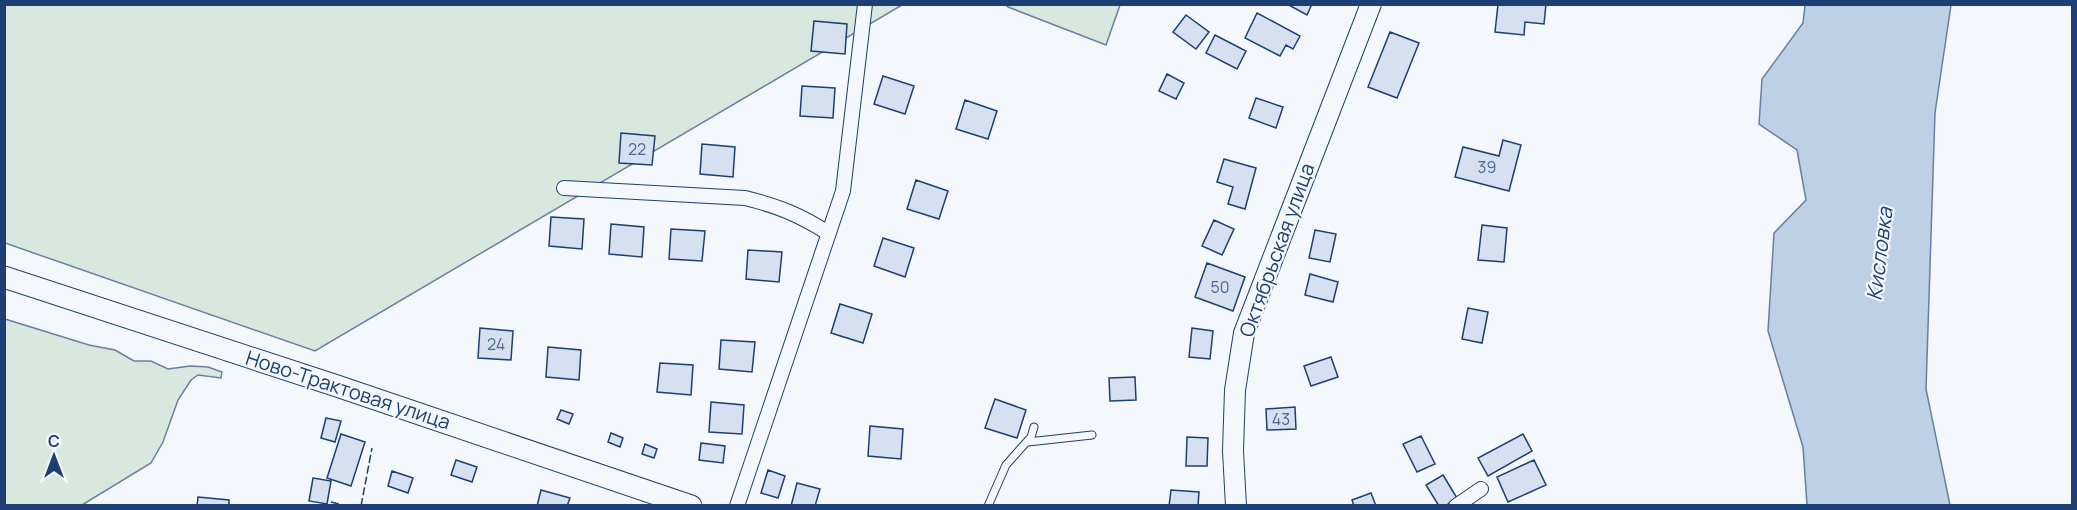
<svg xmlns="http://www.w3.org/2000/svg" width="2077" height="510" font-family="Manrope,sans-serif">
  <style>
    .green { fill: #d7e8df; stroke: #687fa3; stroke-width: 1.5 }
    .water { fill: #bed0e5; stroke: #687fa3; stroke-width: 1.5 }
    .building { fill: #d5e0f0; stroke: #1d3f73; stroke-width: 1.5 }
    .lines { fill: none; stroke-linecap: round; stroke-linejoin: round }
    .lane-casing { stroke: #1d3f73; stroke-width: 9 }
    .street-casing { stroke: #1d3f73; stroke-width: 16 }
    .secondary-casing { stroke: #1d3f73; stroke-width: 22 }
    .primary-casing { stroke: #1d3f73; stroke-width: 23 }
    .lane { stroke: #f4f7fb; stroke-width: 7 }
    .street { stroke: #f4f7fb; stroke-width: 14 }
    .secondary { stroke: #f4f7fb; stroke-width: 20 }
    .primary { stroke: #f4f7fb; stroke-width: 21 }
    .fence { stroke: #1d3f73; stroke-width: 1.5; stroke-dasharray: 8 3; stroke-linecap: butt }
    .labels { text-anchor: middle; stroke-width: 4.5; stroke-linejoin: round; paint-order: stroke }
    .number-label { font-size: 16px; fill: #4b6792 }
    .street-label { font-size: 20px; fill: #1d3f73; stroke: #f4f7fb }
    .water-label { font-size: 21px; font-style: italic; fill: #1d3f73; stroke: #f4f7fb }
  </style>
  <rect width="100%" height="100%" fill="#f4f7fb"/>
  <path class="green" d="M5,5H902L315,351L5,243Z
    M1006,5H1120L1106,45L1008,7Z
    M5,319L89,345L115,350L134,361H151L168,369L190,366L208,367L222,372L221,378L198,375L191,380L178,400L163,442L151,463L82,505H5Z"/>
  <path class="water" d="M1805,5H1951L1935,113L1926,389L1950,505H1807L1803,447L1768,331L1774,233L1806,200L1797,150L1759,124L1762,79L1803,23Z"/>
  <path class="building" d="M1287,4H1312L1307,15Z
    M1498,4H1546L1544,24L1525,22L1524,35L1495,32Z
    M1257,13L1300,36L1293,49L1286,45L1280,56L1245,38Z
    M1186,15L1209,32L1196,49L1173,32Z
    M814,21L847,24L845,54L811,51Z
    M1390,32L1419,43L1397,98L1368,87Z
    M1215,35L1246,51L1237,69L1206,53Z
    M1167,74L1184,83L1176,99L1159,91Z
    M883,76L914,86L905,114L874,104Z
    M802,86L835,88L833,118L800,116Z
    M1256,98L1283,107L1276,128L1249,118Z
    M965,100L997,111L988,139L956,129Z
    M621,133L655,136L652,165L619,163Z
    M1503,140L1521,145L1509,191L1455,177L1463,147L1499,156Z
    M702,144L735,147L733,177L700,174Z
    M1224,159L1256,168L1245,209L1228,204L1233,187L1217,182Z
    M916,180L948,191L939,219L907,209Z
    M551,217L584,219L582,249L549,246Z
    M1214,220L1234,229L1222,255L1202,246Z
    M611,224L644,227L642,257L609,254Z
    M1482,225L1507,228L1504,262L1478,260Z
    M671,229L705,231L702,261L669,259Z
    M1315,230L1336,234L1330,262L1309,258Z
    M883,238L914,248L905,277L874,266Z
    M748,250L782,252L779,282L746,279Z
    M1207,263L1245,277L1233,311L1195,297Z
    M1310,274L1338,282L1333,302L1305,295Z
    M840,304L872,314L863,343L831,333Z
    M1468,308L1488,312L1482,343L1462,339Z
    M480,328L513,331L511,360L478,358Z
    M1192,328L1213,331L1210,359L1189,357Z
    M721,340L755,342L752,372L719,369Z
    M548,347L581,350L579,380L546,377Z
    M1331,357L1338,377L1311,386L1304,366Z
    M660,363L693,365L691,395L657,392Z
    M1135,377L1136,400L1110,401L1109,378Z
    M995,399L1026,410L1017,438L985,428Z
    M711,402L744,405L742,434L709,432Z
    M1295,407L1296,429L1267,430L1266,409Z
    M561,410L573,414L569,424L557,419Z
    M326,418L341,421L335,442L321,438Z
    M870,426L903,429L901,459L868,456Z
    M611,433L623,438L620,447L608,442Z
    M341,434L365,442L351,486L327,478Z
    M1523,434L1532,451L1488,476L1478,458Z
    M1421,436L1435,464L1417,472L1403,444Z
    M1187,437L1208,438L1207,466H1186Z
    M701,443L725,446L723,463L699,460Z
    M645,444L657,449L654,458L642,454Z
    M456,460L477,467L472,482L451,475Z
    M1534,460L1546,485L1508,502L1497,477Z
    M768,470L785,476L778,498L761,493Z
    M392,471L413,478L408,493L388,486Z
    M1443,475L1457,498L1445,506H1439L1426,485Z
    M313,478L331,481L327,504L309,501Z
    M797,483L820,489L815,506H791Z
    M541,490L570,498L567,506H537Z
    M1171,490L1199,492L1198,506H1169Z
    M1371,493L1376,506H1354L1352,500Z
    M198,497L229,500V506H197Z"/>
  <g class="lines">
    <defs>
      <path id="lane" d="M1028,442L1092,435
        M988,506L1006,465L1031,437L1034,427"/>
      <path id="street" d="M564,188L745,198C778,206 800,215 828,233
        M737,506L843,191L865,4
        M1456,506L1481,489"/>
      <path id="secondary" d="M1236,506L1233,451L1235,390L1244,333L1371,4"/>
      <path id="primary" d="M4,277L337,386L691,506"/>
    </defs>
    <use href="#lane" class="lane-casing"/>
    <use href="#street" class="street-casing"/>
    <use href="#secondary" class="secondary-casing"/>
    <use href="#primary" class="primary-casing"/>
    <use href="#lane" class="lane"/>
    <use href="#street" class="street"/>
    <use href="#secondary" class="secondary"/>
    <use href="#primary" class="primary"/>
    <path class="fence" d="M331,502L347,506
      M361,506L372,448"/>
  </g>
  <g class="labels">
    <g class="number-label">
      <text x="637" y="155">22</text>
      <text x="1487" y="173">39</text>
      <text x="1220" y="293">50</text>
      <text x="496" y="350">24</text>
      <text x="1281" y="425">43</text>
    </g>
    <g class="street-label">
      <text transform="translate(1277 250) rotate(-70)" y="7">Октябрьская улица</text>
      <text transform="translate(348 390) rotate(18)" y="7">Ново-Трактовая улица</text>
    </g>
    <g class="water-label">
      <text transform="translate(1880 254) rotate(-83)" y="7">Кисловка</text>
    </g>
  </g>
  <rect width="2077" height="510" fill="none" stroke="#1d3f73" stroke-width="12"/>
  <g transform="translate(54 456)" stroke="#f4f7fb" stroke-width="4.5" paint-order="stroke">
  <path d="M0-4.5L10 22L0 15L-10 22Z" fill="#1d3f73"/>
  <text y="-9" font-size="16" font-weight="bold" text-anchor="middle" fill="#1d3f73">С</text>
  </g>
</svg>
